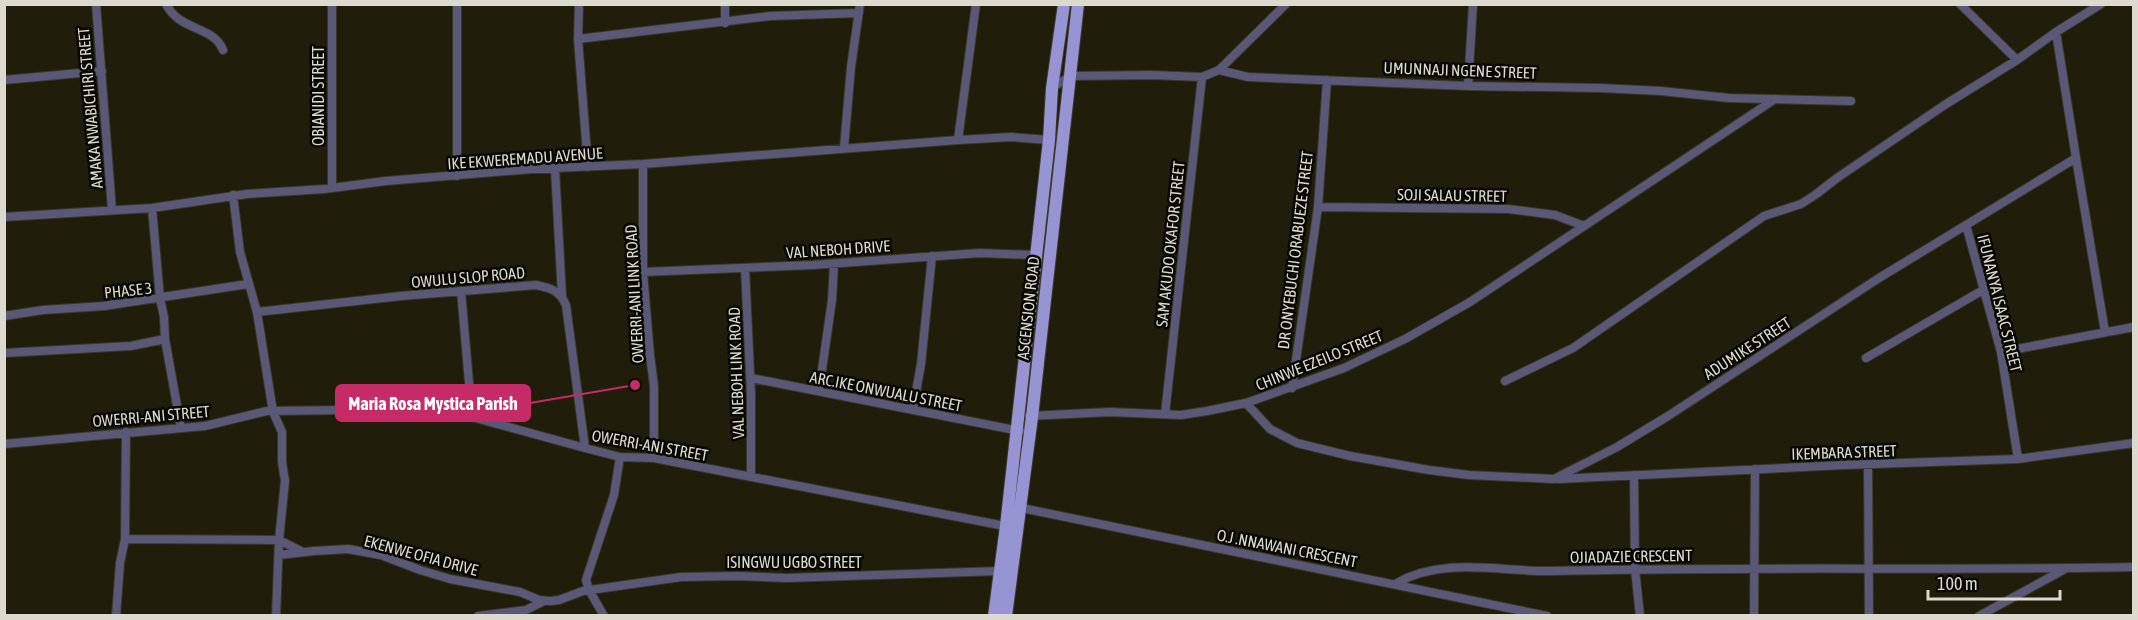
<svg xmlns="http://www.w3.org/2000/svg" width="2138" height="620" font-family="'Asap Condensed',sans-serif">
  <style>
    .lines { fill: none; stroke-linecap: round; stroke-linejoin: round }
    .minor-casing { stroke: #3b3726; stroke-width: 10 }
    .primary-casing { stroke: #3b3726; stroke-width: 14 }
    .minor { stroke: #595877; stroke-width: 8 }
    .primary { stroke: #9794d3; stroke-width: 12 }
    .labels { text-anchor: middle; stroke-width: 5; stroke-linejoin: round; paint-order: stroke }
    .street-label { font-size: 16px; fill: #dcdace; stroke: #090702 }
    .leader { fill: none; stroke: #c52b66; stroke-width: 2 }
    .callout-dot { fill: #c52b66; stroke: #090702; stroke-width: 2 }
    .callout { fill: #c52b66; stroke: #c52b66; stroke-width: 2 }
    .callout-label { font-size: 18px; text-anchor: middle; font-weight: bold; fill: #fff }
  </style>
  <rect width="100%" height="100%" fill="#211d0b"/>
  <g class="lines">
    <defs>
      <path id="minor" d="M96,4L112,210
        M166,4C180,32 213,25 223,50
        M332,4V188
        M579,4L578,39L588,167
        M1960,4L2017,60
        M725,23V4
        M578,39L770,16L859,13
        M1219,70L1286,4
        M4,80L102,71
        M1468,86L1473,4
        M1052,88L1070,76L1151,75L1202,77L1219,70L1248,77L1468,86L1600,88L1661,91L1729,98L1851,101
        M958,140L976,4
        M844,148L851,67L860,4
        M2076,158L2105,332
        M643,164V272L650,355L654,386V458
        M555,169L562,296
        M457,176V4
        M233,195L240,252L257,312L273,412L282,432V462L285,481L279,540L276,616
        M1318,207L1508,209L1555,215L1584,226
        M4,217L152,208L247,194L324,189L386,181L532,169L643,164L958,140L1011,137L1049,140
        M1966,225L2001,352L2018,459
        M745,268L751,394V477
        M643,272L813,265L980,253L1035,255
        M461,291L472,417
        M257,312L401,296L536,285C551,288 560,291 566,305L585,448
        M4,316L43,310L104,306L248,284
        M165,339L181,428
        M2001,352L2134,327
        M4,353L131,346L165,339L164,317L160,298L152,208
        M1866,358L1983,290
        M751,378L1020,431
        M1505,381L1573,348L1764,216L1801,204L1815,195L1837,178L1946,104L2017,60L2056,32
        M1292,388L1318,207L1327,80
        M819,391L832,300L834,264
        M1246,403L1270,429L1297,443L1350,456L1429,470L1469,475L1554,479L1617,447L1668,416L1879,278L2076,158L2056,32L2101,4
        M913,409L921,364L932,256
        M1165,414L1202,77
        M1029,416L1110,412L1181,415L1207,411L1246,403L1344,368L1405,339L1470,302L1775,99
        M4,444L205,426L267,411L432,409L450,411L585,448L620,457L654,458L1010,527
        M1868,465L1869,616
        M1634,475L1635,569L1640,616
        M1558,479L1844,465L2018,459L2134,443
        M1017,507L1547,616
        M125,539L126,432
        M279,555L314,551L348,549L381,555L420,570L450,579L520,592L539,600L550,601L559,600L583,591L681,577L737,576L786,578L1000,571
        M1397,583C1444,556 1502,572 1553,571C1746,566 1940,571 2134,567
        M116,616L120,563L125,539L279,540L301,551
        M478,616L526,610L544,601
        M604,616L589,590L586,580L614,495L620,457
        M1754,616L1755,469
        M1979,616L2065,569"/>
      <path id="primary" d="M994,616L1006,526L1049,140L1052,88L1064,4
        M1006,616L1032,417L1078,4"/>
    </defs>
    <use href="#minor" class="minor-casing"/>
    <use href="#primary" class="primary-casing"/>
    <use href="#minor" class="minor"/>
    <use href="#primary" class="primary"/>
  </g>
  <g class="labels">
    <g class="street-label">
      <text transform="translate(1460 70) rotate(2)" y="6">UMUNNAJI NGENE STREET</text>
      <text transform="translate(318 96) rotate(-90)" y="6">OBIANIDI STREET</text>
      <text transform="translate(90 108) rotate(-95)" y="6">AMAKA NWABICHIRI STREET</text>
      <text transform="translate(525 158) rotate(-4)" y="6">IKE EKWEREMADU AVENUE</text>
      <text transform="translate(1452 195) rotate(1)" y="6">SOJI SALAU STREET</text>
      <text transform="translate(1170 244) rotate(-84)" y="6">SAM AKUDO OKAFOR STREET</text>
      <text transform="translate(838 249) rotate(-4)" y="6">VAL NEBOH DRIVE</text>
      <text transform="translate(1295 250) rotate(-83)" y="6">DR ONYEBUCHI ORABUEZE STREET</text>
      <text transform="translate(468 277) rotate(-5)" y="6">OWULU SLOP ROAD</text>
      <text transform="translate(128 290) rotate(-6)" y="6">PHASE 3</text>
      <text transform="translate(634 294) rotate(-93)" y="6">OWERRI-ANI LINK ROAD</text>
      <text transform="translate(2000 303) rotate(76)" y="6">IFUNANYA ISAAC STREET</text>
      <text transform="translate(1028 308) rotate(-84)" y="6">ASCENSION ROAD</text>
      <text transform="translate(1747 348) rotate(-33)" y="6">ADUMIKE STREET</text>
      <text transform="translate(1319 360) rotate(-22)" y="6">CHINWE EZEILO STREET</text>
      <text transform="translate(736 373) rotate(-92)" y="6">VAL NEBOH LINK ROAD</text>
      <text transform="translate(886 391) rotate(11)" y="6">ARC.IKE ONWUALU STREET</text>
      <text transform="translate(151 416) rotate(-5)" y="6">OWERRI-ANI STREET</text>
      <text transform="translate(650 445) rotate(10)" y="6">OWERRI-ANI STREET</text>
      <text transform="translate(1844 452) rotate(-2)" y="6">IKEMBARA STREET</text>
      <text transform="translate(1287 548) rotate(11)" y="6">O.J .NNAWANI CRESCENT</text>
      <text transform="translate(421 555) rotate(15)" y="6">EKENWE OFIA DRIVE</text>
      <text transform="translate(1631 556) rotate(-1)" y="6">OJIADAZIE CRESCENT</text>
      <text x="794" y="568">ISINGWU UGBO STREET</text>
    </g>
  </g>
  <path class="leader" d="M635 385L530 403"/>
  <circle class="callout-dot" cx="635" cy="385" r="6"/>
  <rect class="callout" x="336" y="385" width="194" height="36" rx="6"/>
  <g class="callout-label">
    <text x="433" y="410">Maria Rosa Mystica Parish</text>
  </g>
  <rect width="2138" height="620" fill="none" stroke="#dcdace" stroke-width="12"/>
  <path d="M1928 590v9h132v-9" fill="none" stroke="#dcdace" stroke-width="3"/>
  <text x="1937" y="590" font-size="18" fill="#dcdace" stroke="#090702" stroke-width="4.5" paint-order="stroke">100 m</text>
</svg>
